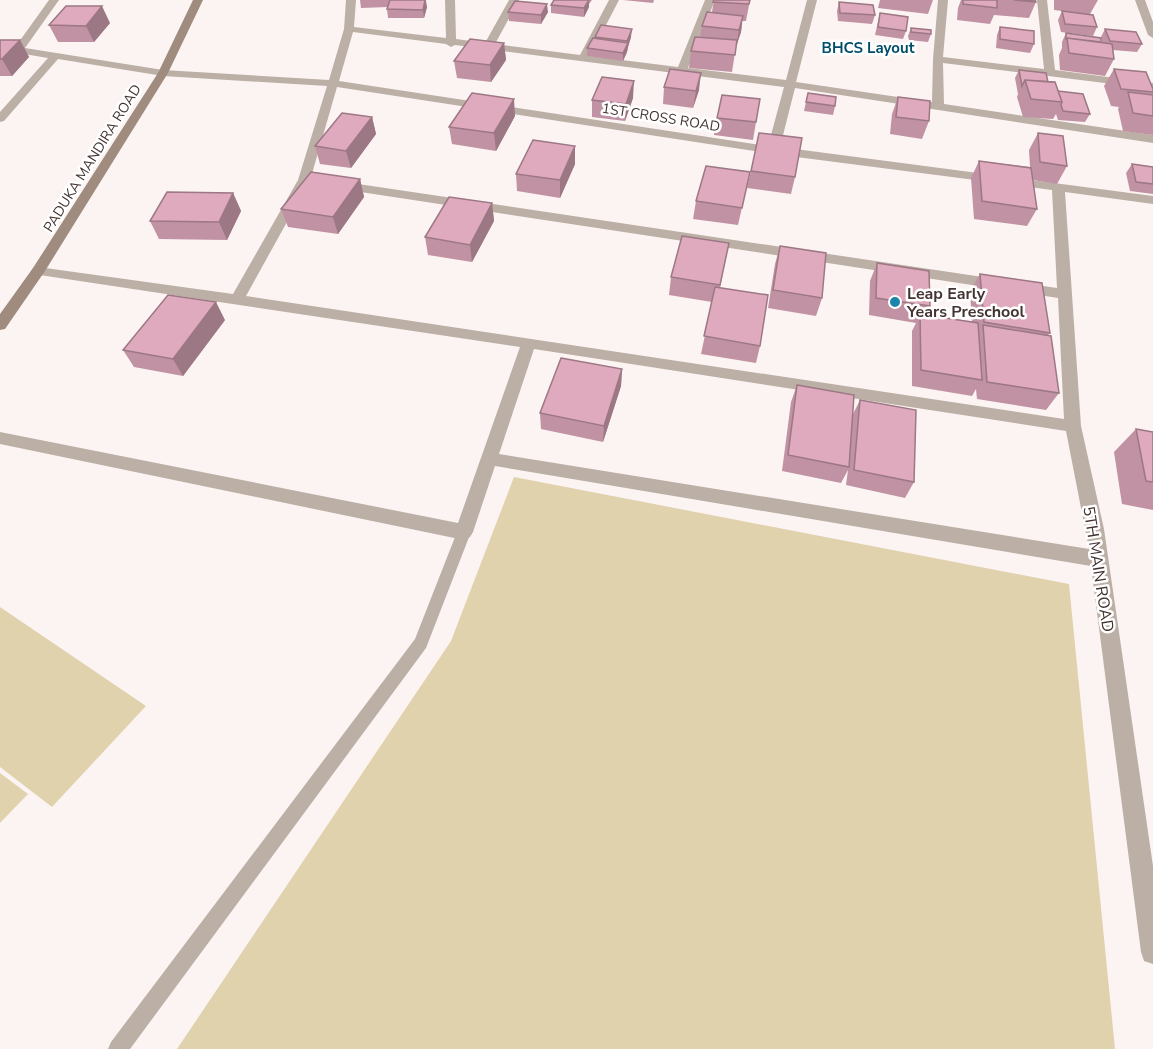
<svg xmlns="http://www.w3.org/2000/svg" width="1153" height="1049" font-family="'Nunito Sans',sans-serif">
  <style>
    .green { fill: #e1d2ae }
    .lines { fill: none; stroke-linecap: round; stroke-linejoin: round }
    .lane { fill: #bcafa5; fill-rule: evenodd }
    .street { fill: #bcafa5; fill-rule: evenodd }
    .secondary { fill: #9f8c7e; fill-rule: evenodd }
    .wall { fill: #c092a3 }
    .shaded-wall { fill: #9c7784 }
    .building { fill: #dfaabd; stroke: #9c7784; stroke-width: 1.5 }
    .poi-dot { fill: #1b84ad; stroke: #fff; stroke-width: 2 }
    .labels { text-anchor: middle; stroke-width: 5; stroke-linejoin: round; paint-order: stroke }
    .far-street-label { font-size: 14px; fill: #433331; stroke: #fff }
    .far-neighbourhood-label { font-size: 15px; font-weight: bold; fill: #004d69; stroke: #fff }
    .poi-label { font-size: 16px; font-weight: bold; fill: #433331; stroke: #fff; text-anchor: start }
    .street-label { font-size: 16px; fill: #433331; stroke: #fff }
  </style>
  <rect width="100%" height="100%" fill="#fcf4f3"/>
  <path class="green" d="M514,477L1069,584L1115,1049H177L451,641Z
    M0,607L146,706L52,807L0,767Z
    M0,773L28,794L0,823Z"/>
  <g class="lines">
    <path class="lane" d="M464,526L469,528L471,532L426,648L130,1049H108L111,1042L415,639L457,532L459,528Z"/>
    <path class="street" d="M49,0H59L25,48L163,70L329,80L344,29L346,0H356L354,27L446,38L445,0H455L456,39L485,43L509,0H519L495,44L580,55L609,0H619L590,56L678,67L705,0H715L688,68L786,80L807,0H817L796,82L932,102L933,59L938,0H948L943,57L1044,69L1037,0H1047L1055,70L1153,83V89L943,63L944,104L1153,135V143L795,88L780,147L1153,196V204L1065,192L1081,426L1104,529L1153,866V964L1144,961L1141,952L1091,566L495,466L473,532L470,537L464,540L0,444V432L458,523L520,347L33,274L31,271L33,268L38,267L233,294L298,180L327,86L163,76L58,59L4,121L0,122V112L48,58L0,50V44L16,46ZM353,32L446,44L451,47L455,45L784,87L768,146L339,81ZM337,87L773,154L1052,190L1057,288L311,177ZM308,184L1058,298L1064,419L246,296ZM534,349L1066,431L1089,549L499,454Z
      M1135,0H1145L1153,22V38L1148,35Z"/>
    <path class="secondary" d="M193,0H203L168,73L45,271L5,329L0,330V314L33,268L158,73Z"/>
  </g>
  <path class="wall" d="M360,0H426L427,7L424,18H388L387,9L388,7L361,8Z
    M554,0H592L589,4V7L584,17L551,13V5Z
    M623,0H654L653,3Z
    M714,0H750L746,21H742L741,32L736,46L732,72L689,68L691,51L700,37L702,26L712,12Z
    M880,0H933L928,14L878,8Z
    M961,0H1035L1036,2L1029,18L994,15L990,24L957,20L958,8Z
    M1054,0H1098L1090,14L1097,27L1093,36L1061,32L1058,20L1062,11L1085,14L1054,10Z
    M839,2L875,15L872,24L838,21L837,11Z
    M508,12H548L541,24L509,21Z
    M880,13L906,31L903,39L875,35Z
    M110,23L94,42H58L49,25Z
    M1000,27L1034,44L1030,53L996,48L997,35Z
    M911,28L931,34L928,42L909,40L908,36Z
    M1105,29L1142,44L1137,52L1113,50L1114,59L1105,76L1060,70L1059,55L1062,48V42L1066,33L1102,42L1101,37Z
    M595,37H631L628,47L627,52L623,61L587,56V48L595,39Z
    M0,40H20L29,57L12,76H0Z
    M504,43L506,60L491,82L457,78L454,61Z
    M1114,69L1153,89V135L1123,131L1118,109L1119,107L1111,106L1104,86Z
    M1019,70L1048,82L1058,91L1090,114L1085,122L1058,120L1056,114L1053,119L1023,117L1017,97L1018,94L1015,78Z
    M664,87L699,90L693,108L663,104Z
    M808,93L835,106L833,115L804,111Z
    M898,97L929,121L922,139L890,134L892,114Z
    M633,98L625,121L592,117V100Z
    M515,116L496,151L452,144L449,127Z
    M372,117L376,134L351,168L320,164L315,146Z
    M717,118L756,122L753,140L714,135Z
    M1038,133L1067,166L1057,184L1033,180L1037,209L1027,226L974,219L971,178L979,161L1030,167L1029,150Z
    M575,146V164L560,198L517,191L516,174Z
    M1132,164L1153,167V194L1130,191L1126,173Z
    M751,171L795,177L791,194L747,188Z
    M750,172L738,225L693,219L696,201Z
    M360,179L364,197L338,234L288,227L281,209Z
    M233,193L241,211L227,240L159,239L150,221Z
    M492,203L494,221L472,262L428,255L425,237Z
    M729,243L720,288L760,346L756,363L701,354L712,302L669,295L671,277Z
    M780,246L822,298L816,316L768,308L775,264Z
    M877,263L930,306L926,315L972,322L970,291L980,274L1050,333L1048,335L1059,393L1046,410L977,399L976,389L972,396L912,386V331L916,323L869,315L870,281Z
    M225,320L183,376L134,367L123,350Z
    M622,369L621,386L603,442L541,429L540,413Z
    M797,385L852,416L860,400L914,482L905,498L846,485L848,470L841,483L782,471L791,402Z
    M1136,429L1153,432V510L1122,504L1114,452Z"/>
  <path class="shaded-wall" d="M425,0L427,7L424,18L423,10Z
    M589,0V7L584,17V8Z
    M547,4L548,12L541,24V15Z
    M102,6L110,23L94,42L86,26Z
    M743,16L741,32L736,47L739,30Z
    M632,29L631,37L628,47L627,52L623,61V53L627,45V41Z
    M20,40L29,57L12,76L2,59Z
    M504,43L506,60L491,82L490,65Z
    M701,73L699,90L693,108L696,91Z
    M634,81L633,98L625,121L626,104Z
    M514,99L515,116L496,151L494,133Z
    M372,117L376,134L351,168L346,151Z
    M575,146V164L560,198V180Z
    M360,179L364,197L338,234L333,217Z
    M233,193L241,211L227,240L219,222Z
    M492,203L494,221L472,262L470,245Z
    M216,302L225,320L183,376L173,359Z
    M622,369L621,386L603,442L604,426Z"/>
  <path class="building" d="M390,0H425L423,10L387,9Z
    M554,0H589L584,8L551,5Z
    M714,0H750L749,4L713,2Z
    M963,0H997V8L963,4Z
    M1014,0H1035L1036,2Z
    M515,1L547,4L541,15L508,12Z
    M839,2L873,5L875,15L840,13Z
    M66,6H102L86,26L49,25Z
    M1062,11L1093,15L1097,27L1065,24Z
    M707,12L743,16L739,30L702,26Z
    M880,13L908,17L906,31L878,27Z
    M601,25L632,29L627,41L595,37Z
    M1000,27L1034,31V44L1000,39Z
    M911,28L931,30V34L911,32Z
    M1105,29L1136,32L1142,44L1110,41Z
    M1066,33L1101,38V42L1067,38L1066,40Z
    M695,37L737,40L735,55L691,51Z
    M593,38L628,43L623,53L587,48Z
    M1067,38L1112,44L1114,59L1069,53Z
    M470,39L504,43L490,65L454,61Z
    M0,40H20L2,59H0Z
    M670,69L701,73L696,91L664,87Z
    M1114,69L1146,72L1153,89V92L1121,89Z
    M1019,70L1046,73L1048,82L1025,80L1022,86Z
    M602,77L634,81L626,104L592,100Z
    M1025,80L1055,82L1062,102L1031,99Z
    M1058,91L1083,94L1090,114L1063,111L1061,105L1062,102Z
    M1128,92L1153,95V116L1133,113Z
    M472,93L514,99L494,133L449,127Z
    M808,93L836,97L835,106L806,102Z
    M722,95L760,99L756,122L717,118Z
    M898,97L930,101L929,121L896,117Z
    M342,113L372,117L346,151L315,146Z
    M759,133L802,138L795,177L751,171Z
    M1038,133L1063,136L1067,166L1040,162Z
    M533,140L575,146L560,180L516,174Z
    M979,161L1031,168L1037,209L982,201Z
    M1132,164L1153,167V184L1136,182Z
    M706,166L750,172L742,208L696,201Z
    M311,172L360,179L333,217L281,209Z
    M167,192L233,193L219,222L150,221Z
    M449,197L492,203L470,245L425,237Z
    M682,236L729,243L720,285L671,277Z
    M780,246L826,253L822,298L773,290Z
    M877,263L929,271L930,306L876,298Z
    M980,274L1042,283L1050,333L984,322Z
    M715,287L768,295L760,346L704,336Z
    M168,295L216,302L173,359L123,350Z
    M920,314L978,323L982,380L921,370Z
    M983,325L1051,336L1059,393L987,382Z
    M561,358L622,369L604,426L540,413Z
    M797,385L854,395L849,467L788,455Z
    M860,400L916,410L914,482L854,470Z
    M1136,429L1153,432V482L1146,481Z"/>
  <circle class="poi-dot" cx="895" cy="302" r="6"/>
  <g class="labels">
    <g class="far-street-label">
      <text transform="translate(661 117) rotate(9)" y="5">1ST CROSS ROAD</text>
      <text transform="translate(92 158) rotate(-58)" y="5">PADUKA MANDIRA ROAD</text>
    </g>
    <g class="far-neighbourhood-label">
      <text x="868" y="53">BHCS Layout</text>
    </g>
    <g class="poi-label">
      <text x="907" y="299">Leap Early<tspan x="907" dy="18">Years Preschool</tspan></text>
    </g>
    <g class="street-label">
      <text transform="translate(1099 569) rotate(81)" y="6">5TH MAIN ROAD</text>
    </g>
  </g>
</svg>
